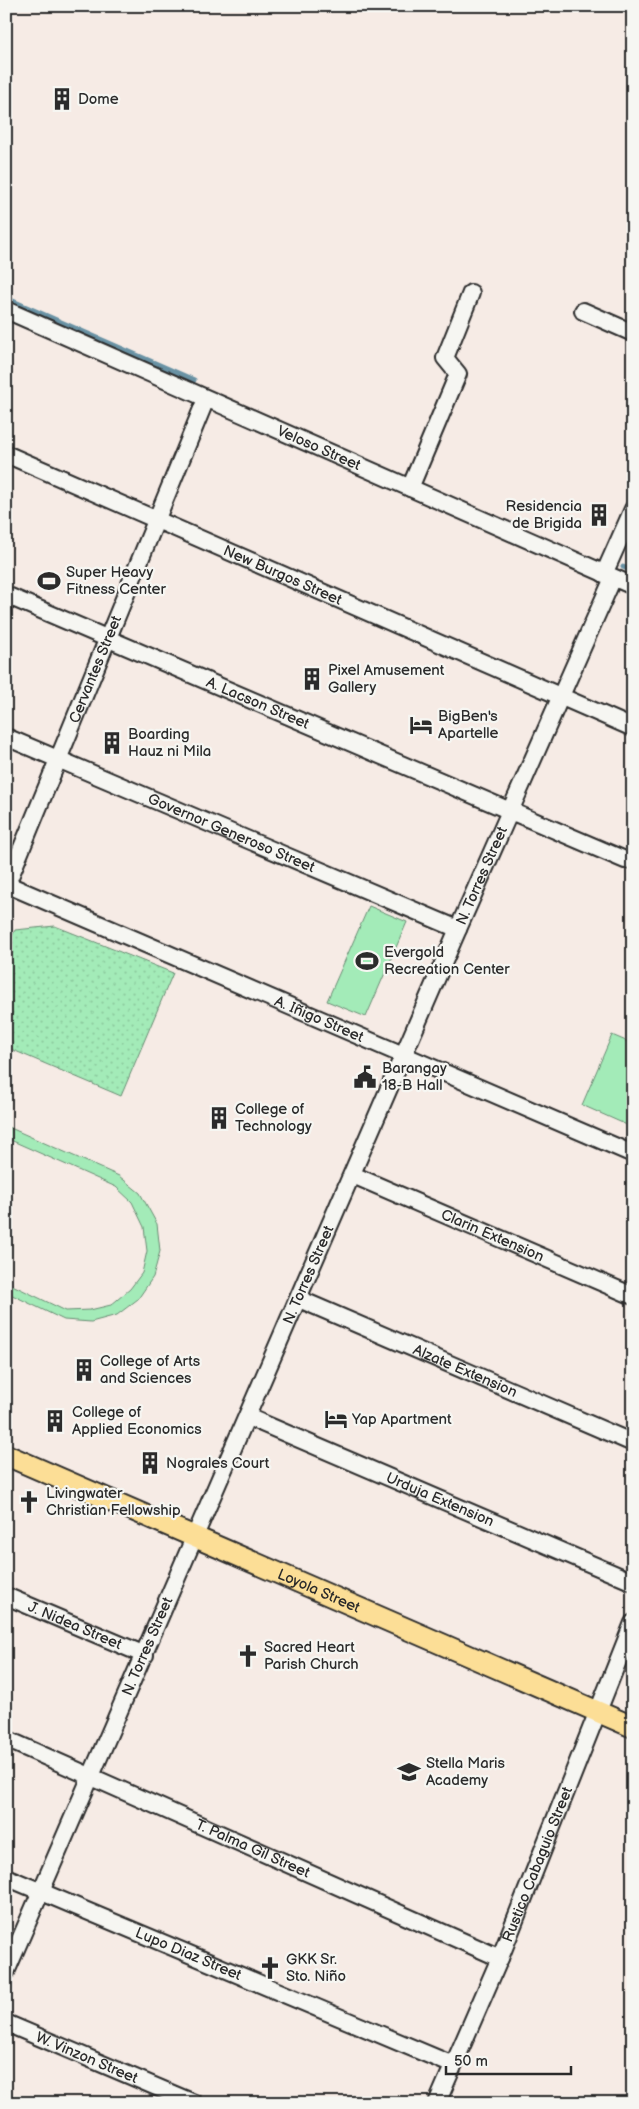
<svg xmlns="http://www.w3.org/2000/svg" width="639" height="2109" font-family="'Balsamiq Sans',sans-serif">
  <style>
    .park { fill: url(#park-dots); stroke: #678b72 }
    .pitch { fill: #a3ebb8; stroke: #678b72 }
    .lines { fill: none; stroke-linecap: round; stroke-linejoin: round }
    .stream { stroke: #6992a4; stroke-width: 5 }
    .minor-casing { stroke: #2b2b2b; stroke-width: 20 }
    .major-casing { stroke: #2b2b2b; stroke-width: 24 }
    .minor { stroke: #f6f6f2; stroke-width: 16 }
    .major { stroke: #fcde96; stroke-width: 20 }
    .labels { text-anchor: middle; stroke-width: 4.5; stroke-linejoin: round; paint-order: stroke }
    .poi-label { font-size: 15px; fill: #2b2b2b; stroke: #f6f6f2; text-anchor: start }
    .street-label { font-size: 15px; fill: #2b2b2b; stroke: #f6f6f2 }
  </style>
  <defs>
    <pattern id="park-dots" width="8" height="8" patternUnits="userSpaceOnUse" patternTransform="scale(1.25)"><rect width="8" height="8" fill="#a3ebb8"/><path d="M2 2h.1M6 6h.1" fill="none" stroke="#8cca9e" stroke-width="1.8" stroke-linecap="round"/></pattern>
  </defs>
  <rect width="100%" height="100%" fill="#f6ebe5"/>
  <filter id="ink" filterUnits="userSpaceOnUse"><feTurbulence type="fractalNoise" baseFrequency=".02" numOctaves="2"/><feDisplacementMap in="SourceGraphic" scale="10" xChannelSelector="R" yChannelSelector="G"/><feConvolveMatrix kernelMatrix="1 2 1 2 8 2 1 2 1" color-interpolation-filters="sRGB"/></filter>
  <g filter="url(#ink)">
    <path class="park" d="M55,926L173,973L121,1096L6,1047V948L15,930Z"/>
    <path class="pitch" d="M369,906L407,922L366,1017L327,1001Z
      M612,1035L633,1044V1110L627,1125L582,1105Z
      M6,1126L119,1176L140,1193L157,1224L160,1251L153,1277L138,1299L117,1315L91,1322L64,1320L6,1292V1282L66,1311L90,1310L111,1305L130,1289L142,1273L147,1251L144,1227L132,1202L116,1187L6,1138Z"/>
    <g class="lines">
      <path class="stream" d="M6,298L194,380
        M623,567L633,571"/>
      <defs>
        <g id="minor">
          <path id="s1" d="M6,310L633,586"/>
          <path d="M583,311L633,333"/>
          <path id="s2" d="M6,454L633,728"/>
          <path d="M410,488L458,374L445,358L471,293"/>
          <path d="M604,574L633,509"/>
          <path id="s3" d="M6,595L625,860"/>
          <path id="s4" d="M6,737L458,929"/>
          <path id="s5" d="M6,884L633,1154"/>
          <path id="s6" d="M7,884L206,399"/>
          <path id="s7" d="M353,1175L633,1296"/>
          <path id="s8" d="M299,1299L633,1443"/>
          <path id="s9" d="M248,1417L633,1582"/>
          <path id="s10" d="M6,1596L145,1655"/>
          <path id="s11" d="M6,1739L500,1958"/>
          <path id="s12" d="M6,1877L453,2065"/>
          <path id="s13" d="M6,1972L458,929L613,578"/>
          <path id="s14" d="M6,2023L194,2103"/>
          <path id="s15" d="M437,2103L500,1958L633,1623"/>
        </g>
        <g id="major">
          <path id="s16" d="M6,1455L633,1727"/>
        </g>
      </defs>
      <use href="#minor" class="minor-casing"/>
      <use href="#major" class="major-casing"/>
      <use href="#minor" class="minor"/>
      <use href="#major" class="major"/>
    </g>
  </g>
  <defs>
    <symbol id="building-bare" viewBox="-9 -9 18 18"><path d="M-4-6H4V6H1V3H-1V6H-4ZM-2.5-4.3h1.7v1.8h-1.7ZM.8-4.3h1.7v1.8H.8ZM-2.5-1h1.7V.8h-1.7ZM.8-1h1.7V.8H.8Z" fill="#2b2b2b" stroke="#f6f6f2" stroke-width="2.5" paint-order="stroke"/></symbol>
    <symbol id="stadium-bare" viewBox="-9 -9 18 18"><path d="M0-5a6.5 5 0 1 0 0 10a6.5 5 0 1 0 0-10ZM-3.5-1.8h7v3.6h-7Z" fill="#2b2b2b" stroke="#f6f6f2" stroke-width="2.5" paint-order="stroke"/></symbol>
    <symbol id="hotel-bare" viewBox="-9 -9 18 18"><path d="M-6-4.5h1.5V1H6V5H4.5V3h-9V5H-6ZM-4 0a1.8 1.8 0 1 1 3.6 0ZM.5 0V-2.5h3Q6-2.5 6 0Z" fill="#2b2b2b" stroke="#f6f6f2" stroke-width="2.5" paint-order="stroke"/></symbol>
    <symbol id="civic-bare" viewBox="-9 -9 18 18"><path d="M-.6-6.5H3V-4.5H.6V-3L4-1V1h2V6H-6V1h2V-1L-.6-3ZM-1.2 2.5V6h2.4V2.5Z" fill="#2b2b2b" stroke="#f6f6f2" stroke-width="2.5" paint-order="stroke"/></symbol>
    <symbol id="church-bare" viewBox="-9 -9 18 18"><path d="M-1.2-6h2.4v3.5h3.3v2.4h-3.3V6h-2.4V-.1h-3.3v-2.4h3.3Z" fill="#2b2b2b" stroke="#f6f6f2" stroke-width="2.5" paint-order="stroke"/></symbol>
    <symbol id="school-bare" viewBox="-9 -9 18 18"><path d="M0-5L7-2L0 1L-7-2ZM-4 1L0 2.5L4 1V4Q0 6-4 4Z" fill="#2b2b2b" stroke="#f6f6f2" stroke-width="2.5" paint-order="stroke"/></symbol>
  </defs>
  <g fill-rule="evenodd">
    <use href="#building-bare" x="46" y="83" width="32" height="32"/>
    <use href="#building-bare" x="583" y="499" width="32" height="32"/>
    <use href="#stadium-bare" x="33" y="565" width="32" height="32"/>
    <use href="#building-bare" x="296" y="663" width="32" height="32"/>
    <use href="#hotel-bare" x="405" y="709" width="32" height="32"/>
    <use href="#building-bare" x="96" y="727" width="32" height="32"/>
    <use href="#stadium-bare" x="351" y="945" width="32" height="32"/>
    <use href="#civic-bare" x="349" y="1061" width="32" height="32"/>
    <use href="#building-bare" x="203" y="1102" width="32" height="32"/>
    <use href="#building-bare" x="68" y="1354" width="32" height="32"/>
    <use href="#hotel-bare" x="320" y="1403" width="32" height="32"/>
    <use href="#building-bare" x="39" y="1405" width="32" height="32"/>
    <use href="#building-bare" x="134" y="1447" width="32" height="32"/>
    <use href="#church-bare" x="13" y="1486" width="32" height="32"/>
    <use href="#church-bare" x="232" y="1640" width="32" height="32"/>
    <use href="#school-bare" x="393" y="1756" width="32" height="32"/>
    <use href="#church-bare" x="254" y="1952" width="32" height="32"/>
  </g>
  <g class="labels">
    <g class="poi-label">
      <text x="78" y="104">Dome</text>
      <text x="582" y="511" text-anchor="end">Residencia<tspan x="582" dy="17">de Brigida</tspan></text>
      <text x="66" y="577">Super Heavy<tspan x="66" dy="17">Fitness Center</tspan></text>
      <text x="328" y="675">Pixel Amusement<tspan x="328" dy="17">Gallery</tspan></text>
      <text x="438" y="721">BigBen's<tspan x="438" dy="17">Apartelle</tspan></text>
      <text x="128" y="739">Boarding<tspan x="128" dy="17">Hauz ni Mila</tspan></text>
      <text x="384" y="957">Evergold<tspan x="384" dy="17">Recreation Center</tspan></text>
      <text x="382" y="1073">Barangay<tspan x="382" dy="17">18-B Hall</tspan></text>
      <text x="235" y="1114">College of<tspan x="235" dy="17">Technology</tspan></text>
      <text x="100" y="1366">College of Arts<tspan x="100" dy="17">and Sciences</tspan></text>
      <text x="72" y="1417">College of<tspan x="72" dy="17">Applied Economics</tspan></text>
      <text x="352" y="1424">Yap Apartment</text>
      <text x="166" y="1468">Nograles Court</text>
      <text x="46" y="1498">Livingwater<tspan x="46" dy="17">Christian Fellowship</tspan></text>
      <text x="264" y="1652">Sacred Heart<tspan x="264" dy="17">Parish Church</tspan></text>
      <text x="426" y="1768">Stella Maris<tspan x="426" dy="17">Academy</tspan></text>
      <text x="286" y="1964">GKK Sr.<tspan x="286" dy="17">Sto. Niño</tspan></text>
    </g>
    <g class="street-label">
      <text dy="5" stroke="none"><textPath href="#s1" startOffset="342">Veloso Street</textPath></text>
      <text dy="5" stroke="none"><textPath href="#s2" startOffset="302">New Burgos Street</textPath></text>
      <text dy="5" stroke="none"><textPath href="#s6" startOffset="232">Cervantes Street</textPath></text>
      <text dy="5" stroke="none"><textPath href="#s3" startOffset="274">A. Lacson Street</textPath></text>
      <text dy="5" stroke="none"><textPath href="#s4" startOffset="245">Governor Generoso Street</textPath></text>
      <text dy="5" stroke="none"><textPath href="#s13" startOffset="1195">N. Torres Street</textPath></text>
      <text dy="5" stroke="none"><textPath href="#s5" startOffset="341">A. Iñigo Street</textPath></text>
      <text dy="5" stroke="none"><textPath href="#s7" startOffset="152">Clarin Extension</textPath></text>
      <text dy="5" stroke="none"><textPath href="#s13" startOffset="760">N. Torres Street</textPath></text>
      <text dy="5" stroke="none"><textPath href="#s8" startOffset="181">Alzate Extension</textPath></text>
      <text dy="5" stroke="none"><textPath href="#s9" startOffset="209">Urduja Extension</textPath></text>
      <text dy="5" stroke="none"><textPath href="#s16" startOffset="341">Loyola Street</textPath></text>
      <text dy="5" stroke="none"><textPath href="#s10" startOffset="75">J. Nidea Street</textPath></text>
      <text dy="5" stroke="none"><textPath href="#s13" startOffset="355">N. Torres Street</textPath></text>
      <text dy="5" stroke="none"><textPath href="#s11" startOffset="270">T. Palma Gil Street</textPath></text>
      <text dy="5" stroke="none"><textPath href="#s15" startOffset="259">Rustico Cabaguio Street</textPath></text>
      <text dy="5" stroke="none"><textPath href="#s12" startOffset="198">Lupo Diaz Street</textPath></text>
      <text dy="5" stroke="none"><textPath href="#s14" startOffset="88">W. Vinzon Street</textPath></text>
    </g>
  </g>
  <rect width="639" height="2109" fill="none" stroke="#f6f6f2" stroke-width="25"/>
  <rect x="12" y="12" width="614" height="2084" fill="none" stroke="#2b2b2b" stroke-width="2" filter="url(#ink)"/>
  <path d="M446 2066v8h125v-8" fill="none" stroke="#2b2b2b" stroke-width="2.5"/>
  <text x="454" y="2066" font-size="15" fill="#2b2b2b" stroke="#f6f6f2" stroke-width="4" paint-order="stroke">50 m</text>
</svg>
